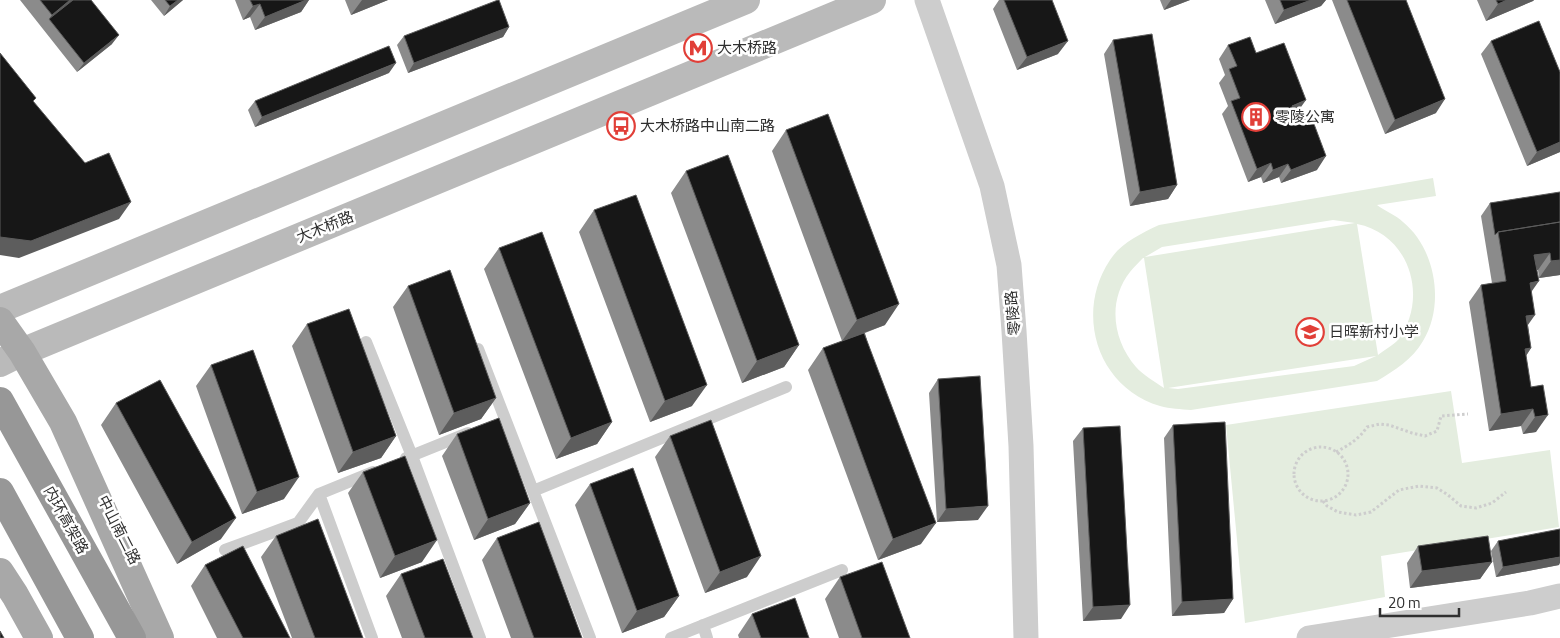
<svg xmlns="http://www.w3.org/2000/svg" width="1560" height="638" font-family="'Titillium Web','Noto Sans SC',sans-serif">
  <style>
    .green { fill: #e4eddf; fill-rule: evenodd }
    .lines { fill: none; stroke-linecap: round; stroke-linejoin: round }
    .path { stroke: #cdcdcd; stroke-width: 3; stroke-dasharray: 2.5 2.5; stroke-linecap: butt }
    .lane { stroke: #cdcdcd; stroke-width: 12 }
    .street { stroke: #cdcdcd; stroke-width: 25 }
    .secondary { stroke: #bababa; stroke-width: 28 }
    .primary { stroke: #a8a8a8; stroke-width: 28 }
    .highway { stroke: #979797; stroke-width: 28 }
    .wall { fill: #8b8b8b }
    .shaded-wall { fill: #5d5d5d }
    .building { fill: #171717; stroke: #5d5d5d }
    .labels { text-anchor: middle; stroke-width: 5; stroke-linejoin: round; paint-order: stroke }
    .poi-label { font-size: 15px; fill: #303030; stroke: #fff; text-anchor: start }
    .street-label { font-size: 15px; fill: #303030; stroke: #fff }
  </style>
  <rect width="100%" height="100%" fill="#fff"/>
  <path class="green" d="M1433,178L1436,196L1377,205C1385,211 1396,215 1403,222C1436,249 1445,305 1423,341C1412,360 1395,370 1377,381L1191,410C1181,409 1170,409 1160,406C1098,388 1074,314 1110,260C1121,243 1140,234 1159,225ZM1333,220L1355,223L1145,257L1162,247ZM1357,224C1410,234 1430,299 1397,341C1392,346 1384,350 1378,355ZM1143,258H1144L1164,388C1155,382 1143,375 1136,367C1113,341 1107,301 1130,272C1134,267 1139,262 1143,258ZM1376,356L1354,366L1178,389L1168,388Z
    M1451,391L1462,463L1550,450L1559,527L1381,556L1385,597L1245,623L1226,425Z"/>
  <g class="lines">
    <path class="path" d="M1294 474a27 27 0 1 1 54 0a27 27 0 1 1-54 0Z
      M1336,452C1349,445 1359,439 1367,427L1380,424L1389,425L1412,433L1425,436L1437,431L1441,416L1468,414
      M1323,501L1327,506L1338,512L1356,515L1371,512L1399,490L1419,486L1437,488L1448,495L1461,506L1476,508L1492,503L1506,492"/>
    <path class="lane" d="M366,342L412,456L480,638
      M478,349L590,638
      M406,458L468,433
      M533,491L786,387
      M319,494L372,638
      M225,550L298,523L319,494L373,472
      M703,625L707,638
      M671,638L842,570"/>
    <path class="street" d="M927,0L992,186L1009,265L1014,331L1021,446L1026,638
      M1309,638L1530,603L1560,596"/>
    <path class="secondary" d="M0,309L746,0
      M0,363L22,352L872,0"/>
    <path class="primary" d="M0,321L22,352L63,422L160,638
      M0,572L15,595L39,638"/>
    <path class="highway" d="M0,401L132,638
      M0,492L80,638"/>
  </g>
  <path class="wall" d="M20,0H91L112,44L77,72Z
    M151,0H183L164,16Z
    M235,0H309L301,12L255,30L250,17L243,20Z
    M345,0H388L351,15Z
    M999,0H1052L1058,54L1017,70L993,9Z
    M1160,0H1190L1164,10Z
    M1265,0H1326L1321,6L1275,24Z
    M1332,0H1406L1436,113L1385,134Z
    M1477,0H1534L1533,1L1486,21Z
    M509,27L503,37L408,73L397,45L404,36Z
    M1113,40L1177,185L1168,199L1130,206L1104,54Z
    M1491,41L1560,72V152L1527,166L1481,54Z
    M1228,45L1256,53L1296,114H1295L1317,170L1281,183L1279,177L1263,183L1261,177L1248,182L1222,114L1228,106L1219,83L1225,75L1219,59Z
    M389,73L255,127L248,110L255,101Z
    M786,130L885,325L865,333L921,544L878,560L808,370L823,348L842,341L772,151Z
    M686,171L799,345L784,367L742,383L671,193Z
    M1560,192V275L1539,278L1538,270H1537L1532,291L1528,325L1531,348L1526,356L1531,387L1543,385L1536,432L1523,434L1521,426L1489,431L1469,302L1481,285L1492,283L1481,216L1490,203Z
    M594,210L692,406L650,422L579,232Z
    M499,248L612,422L597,444L556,459L484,269Z
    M408,286L496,398L481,419L439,435L393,307Z
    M307,324L396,436L381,458L338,473L292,346Z
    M211,365L284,499L242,514L196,386Z
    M938,379L978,520L937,522L929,393Z
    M116,403L221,539L177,564L101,425Z
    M1173,425L1233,599L1224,613L1172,616L1164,438Z
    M1083,428L1121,619L1083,621L1073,441Z
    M457,434L530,503L515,524L474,540L442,456Z
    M670,436L747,577L705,593L655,457Z
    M363,472L422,562L380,578L348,493Z
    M590,484L679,596L664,617L622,633L575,505Z
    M276,536L363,638H292L261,557Z
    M497,538L582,638H511L482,560Z
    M1498,541L1559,565L1496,577L1491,551Z
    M1418,546L1492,562L1480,579L1410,588L1407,563Z
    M205,565L290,638H217L191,586Z
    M401,574L473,638H402L386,596Z
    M840,577L910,638H839L825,599Z
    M752,614L809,638H739L738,635Z"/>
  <path class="shaded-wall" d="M70,0H78L49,19L52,15Z
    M178,0H183L164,16L170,6Z
    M306,0H309L301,12L255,30L265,17Z
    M362,0H388L351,15Z
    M1171,0H1190L1164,10Z
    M1311,0H1326L1321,6L1275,24L1284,10Z
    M1507,0H1534L1533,1L1486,21L1498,4Z
    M260,4L250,17L243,20L253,6Z
    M509,27L503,37L408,73L414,63Z
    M119,35L112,44L77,72L84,63Z
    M1068,41L1058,54L1017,70L1027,57Z
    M396,63L389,73L255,127L262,117Z
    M1445,99L1436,113L1385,134L1395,120Z
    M1306,100L1296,114L1282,120L1292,106Z
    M1560,142V152L1527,166L1537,152Z
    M1326,156L1317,170L1281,183L1291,170Z
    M1271,163L1261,177L1248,182L1257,169Z
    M1288,164L1279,177L1263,183L1273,170Z
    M1177,185L1168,199L1130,206L1140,192Z
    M131,202L119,219L19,258L0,255V237Z
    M1550,253L1538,270L1523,272L1534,255Z
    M1560,260V275L1539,278L1551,261Z
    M1539,281L1527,298L1530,283Z
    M899,304L885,325L842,341L857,320Z
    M1535,315L1523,332L1526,316Z
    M799,345L784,367L742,383L757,361Z
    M1531,348L1520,365L1525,349Z
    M707,385L692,406L650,422L665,401Z
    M496,398L481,419L439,435L454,413Z
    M1533,409L1521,426L1489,431L1501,414Z
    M1548,415L1536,432L1523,434L1535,417Z
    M612,422L597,444L556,459L571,438Z
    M396,436L381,458L338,473L353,452Z
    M299,477L284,499L242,514L257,492Z
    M530,503L515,524L474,540L488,519Z
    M988,506L978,520L937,522L946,509Z
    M236,518L221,539L177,564L192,542Z
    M936,523L921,544L878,560L893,539Z
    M437,540L422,562L380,578L395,556Z
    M761,556L747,577L705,593L720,572Z
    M1560,557V563L1559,565L1496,577L1503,567Z
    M1492,562L1480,579L1410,588L1422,571Z
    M679,596L664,617L622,633L637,611Z
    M1233,599L1224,613L1172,616L1182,602Z
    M1130,605L1121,619L1083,621L1093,607Z"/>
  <path class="building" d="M40,0H70L52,15Z
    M73,0H91L119,35L84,63L49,19Z
    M165,0H178L170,6Z
    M250,0H306L265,17L260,4L253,6Z
    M498,0H499L509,27L414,63L404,36Z
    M1004,0H1052L1068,41L1027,57Z
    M1280,0H1311L1284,10Z
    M1347,0H1406L1445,99L1395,120Z
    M1496,0H1507L1498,4Z
    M1539,21L1560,72V142L1537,152L1491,41Z
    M1152,34L1177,185L1140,192L1113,40Z
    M1250,37L1256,53L1284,43L1306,100L1292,106L1297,121L1311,116L1326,156L1291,170L1288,164L1273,170L1271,163L1257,169L1231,101L1240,98L1229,69L1237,66L1228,45Z
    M389,46L396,63L262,117L255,101Z
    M0,53L36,98L33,101L85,163L109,153L131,202L31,241L0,237Z
    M828,114L899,304L857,320L786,130Z
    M728,155L799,345L757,361L686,171Z
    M1560,192V222L1498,232L1495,235L1490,203Z
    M636,195L707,385L665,401L594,210Z
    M1560,222V260L1551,261L1550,253L1534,255L1539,281L1530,283L1535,315L1526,316L1531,348L1525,349L1531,387L1543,385L1548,415L1535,417L1533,409L1501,414L1481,285L1506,281L1498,232Z
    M542,232L612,422L571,438L499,248Z
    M450,270L496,398L454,413L408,286Z
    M349,309L396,436L353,452L307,324Z
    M864,333L936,523L893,539L823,348Z
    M253,350L299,477L257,492L211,365Z
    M980,376L988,506L946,509L938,379Z
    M160,380L236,518L192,542L116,403Z
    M499,418L530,503L488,519L457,434Z
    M711,420L761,556L720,572L670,436Z
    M1225,422L1233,599L1182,602L1173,425Z
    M1120,426L1130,605L1093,607L1083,428Z
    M405,456L437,540L395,556L363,472Z
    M633,468L679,596L637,611L590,484Z
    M318,519L363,638H315L276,536Z
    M539,522L582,638H534L497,538Z
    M1560,529V557L1503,567L1498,541Z
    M1488,536L1492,562L1422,571L1418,546Z
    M243,546L290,638H243L205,565Z
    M443,559L473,638H425L401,574Z
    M882,562L910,638H862L840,577Z
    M795,598L809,638H761L752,614Z
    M0,631L4,638H0Z"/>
  <defs>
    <symbol id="metro-ring" viewBox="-11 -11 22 22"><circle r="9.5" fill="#fff" stroke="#e13f38" stroke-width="1.5"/><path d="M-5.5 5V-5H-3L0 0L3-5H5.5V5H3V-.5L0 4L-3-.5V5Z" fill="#e13f38"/></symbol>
    <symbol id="building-ring" viewBox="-11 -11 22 22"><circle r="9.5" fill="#fff" stroke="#e13f38" stroke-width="1.5"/><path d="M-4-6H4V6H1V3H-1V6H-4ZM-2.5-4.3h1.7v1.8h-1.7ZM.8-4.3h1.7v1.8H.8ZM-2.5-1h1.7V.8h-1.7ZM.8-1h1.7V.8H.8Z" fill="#e13f38"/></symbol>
    <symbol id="bus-ring" viewBox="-11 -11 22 22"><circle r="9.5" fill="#fff" stroke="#e13f38" stroke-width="1.5"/><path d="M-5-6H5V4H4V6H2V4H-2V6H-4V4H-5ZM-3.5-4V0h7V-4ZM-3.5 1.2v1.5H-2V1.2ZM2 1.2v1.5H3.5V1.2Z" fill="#e13f38"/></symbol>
    <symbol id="school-ring" viewBox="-11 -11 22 22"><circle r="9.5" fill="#fff" stroke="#e13f38" stroke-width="1.5"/><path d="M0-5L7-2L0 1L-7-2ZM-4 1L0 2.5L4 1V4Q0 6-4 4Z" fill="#e13f38"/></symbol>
  </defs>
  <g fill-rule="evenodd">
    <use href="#metro-ring" x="682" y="32" width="32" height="32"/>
    <use href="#building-ring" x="1240" y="101" width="32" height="32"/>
    <use href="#bus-ring" x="605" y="110" width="32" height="32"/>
    <use href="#school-ring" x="1294" y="316" width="32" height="32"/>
  </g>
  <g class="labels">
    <g class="poi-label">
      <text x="717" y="53">大木桥路</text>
      <text x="1275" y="122">零陵公寓</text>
      <text x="640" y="131">大木桥路中山南二路</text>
      <text x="1329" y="337">日晖新村小学</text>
    </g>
    <g class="street-label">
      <text transform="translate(325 227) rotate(-22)" y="5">大木桥路</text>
      <text transform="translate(1013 313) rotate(-95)" y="5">零陵路</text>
      <text transform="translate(66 520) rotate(61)" y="5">内环高架路</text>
      <text transform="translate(119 530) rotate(63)" y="5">中山南二路</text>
    </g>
  </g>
  <path d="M1380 608v8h79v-8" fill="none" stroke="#303030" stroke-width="2.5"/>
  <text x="1388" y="608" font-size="15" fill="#303030" stroke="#ffffff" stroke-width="4" paint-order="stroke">20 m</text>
</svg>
